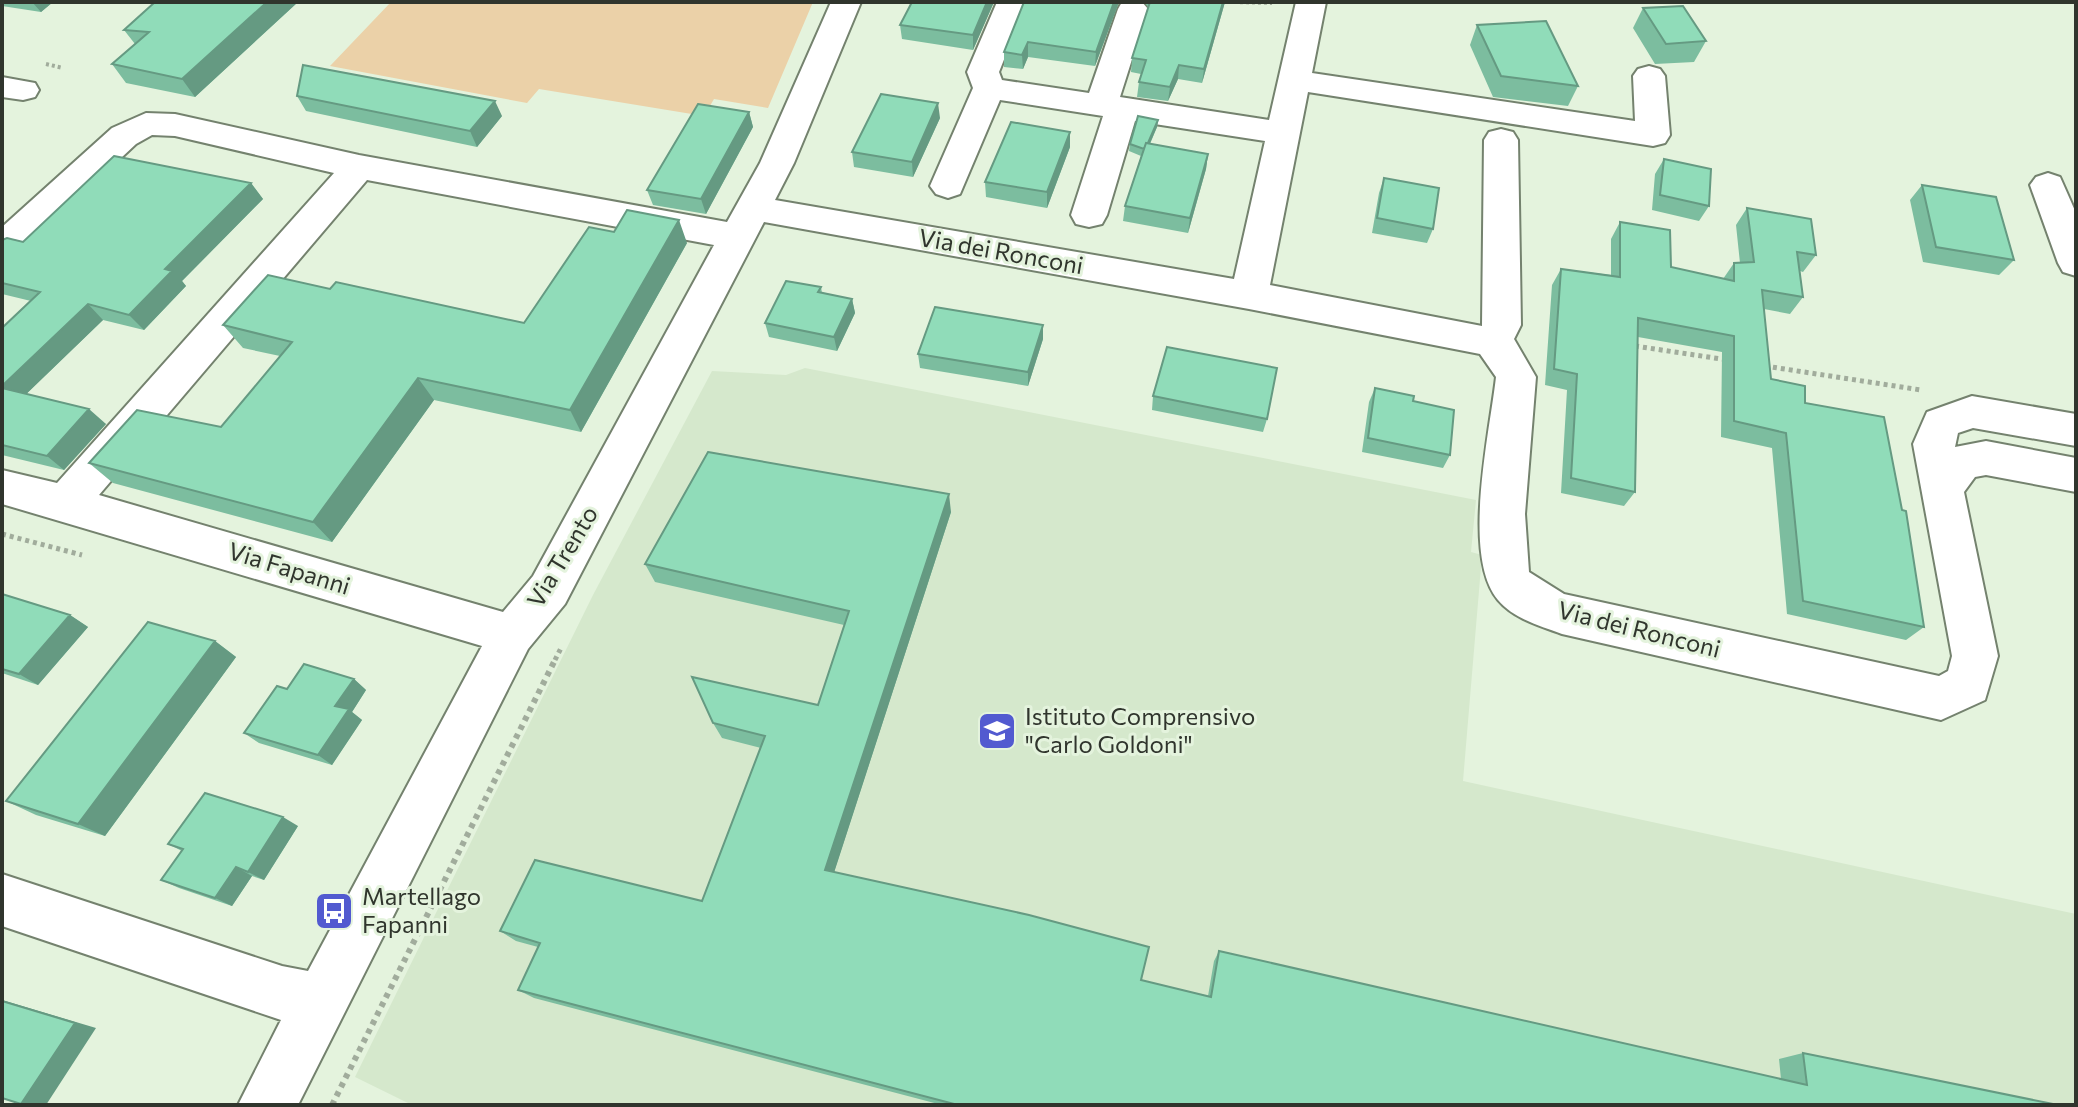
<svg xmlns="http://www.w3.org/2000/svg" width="2078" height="1107" font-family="Commissioner,sans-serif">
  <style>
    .built { fill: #d5e8cc }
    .green { fill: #ebd1a8 }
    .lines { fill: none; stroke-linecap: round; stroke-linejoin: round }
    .minor-casing { stroke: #74826e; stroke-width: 4 }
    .path-far2 { stroke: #a1ac9c; stroke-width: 4; stroke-dasharray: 3 3; stroke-linecap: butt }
    .path-far1 { stroke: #a1ac9c; stroke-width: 5; stroke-dasharray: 4 4; stroke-linecap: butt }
    .path { stroke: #a1ac9c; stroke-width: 6; stroke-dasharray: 5 5; stroke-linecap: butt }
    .minor { fill: #fff; fill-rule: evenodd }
    .wall { fill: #7cbd9f }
    .shaded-wall { fill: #659a82 }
    .building { fill: #90dcb9; stroke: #659a82; stroke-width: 2 }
    .labels { text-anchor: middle; stroke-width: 6; stroke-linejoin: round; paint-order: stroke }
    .street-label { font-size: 24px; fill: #30352d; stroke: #e4f3dd }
    .poi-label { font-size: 24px; fill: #30352d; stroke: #e4f3dd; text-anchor: start }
  </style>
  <rect width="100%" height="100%" fill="#e4f3dd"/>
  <path class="built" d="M805,368L1476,500L1471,552L1482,555L1463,781L2076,914V1105H412L355,1077L593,595L712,371L786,375Z"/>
  <path class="green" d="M391,2H813L768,108L714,99L704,116L539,89L527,103L330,66Z"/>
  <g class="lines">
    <defs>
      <path id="minor" d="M831,2H861L794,163L775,200L1234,279L1265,141L1135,121L1107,215L1102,224L1089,227L1076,224L1071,215L1103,116L1000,100L960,194L948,198L936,194L930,186L973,88L967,72L997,2H1027L999,72L1002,80L1089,93L1118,9L1122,2H1142L1148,9L1120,97L1269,120L1296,2H1326L1312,73L1635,121L1633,76L1638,69L1649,66L1660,69L1665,76L1670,135L1665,143L1653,146L1308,92L1270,285L1482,326L1484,140L1489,132L1501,129L1513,132L1518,140L1521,325L1514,339L1536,377L1525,514L1529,572L1564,594L1939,676L1948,671L1952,656L1913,444L1927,412L1972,396L2076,414V446L1973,428L1958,433L1955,447L1986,441L2076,458V492L1986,475L1975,477L1964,492L1998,656L1985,700L1941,720L1562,634C1540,626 1514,619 1498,600C1461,556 1490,431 1496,377L1480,354L1249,309L764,222L565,604L528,649L298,1105H238L281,1020L2,926V874L282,966L308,971L482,646L2,504V470L57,483L334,173L175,136L152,135L136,144L15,257L2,261V227L112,128L146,113L175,114L359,155L727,222L760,163ZM367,180L714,245L533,576L503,612L99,495Z
        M2,77L35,83L39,90L35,97L23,100L2,97Z
        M2048,173L2060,177L2076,213V276L2063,272L2058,263L2030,185L2036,177Z"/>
    </defs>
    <use href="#minor" class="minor-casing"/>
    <path class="path-far2" d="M1234,2L1272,3
      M46,64L63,68"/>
    <path class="path-far1" d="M1635,346L1728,360
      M1765,366L1921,390
      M2,534L82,555
      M555,660L561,648"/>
    <path class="path" d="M332,1105L556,658"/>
    <use href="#minor" class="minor"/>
  </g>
  <path class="wall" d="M2,2H53L41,12L2,6Z
    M155,2H298L195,97L126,83L112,64L135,44L124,30Z
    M912,2H994L973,50L902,39L900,25Z
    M1024,2H1119L1095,66L1028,57L1023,69L1004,67V52Z
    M1144,2H1225L1202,83L1178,79L1168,101L1137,97L1139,82L1141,74L1131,72L1132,58L1148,7Z
    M1643,8L1706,41L1694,62L1655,64L1633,28Z
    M1477,25L1578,86L1568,106L1493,97L1470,45Z
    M297,96L502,116L477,147L306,111Z
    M749,112L753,127L706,214L653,205L647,190Z
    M940,118L913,177L854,167L852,152Z
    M1158,120L1157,127L1150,144L1208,154L1206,169L1188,233L1123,221L1125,206L1141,156L1129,151L1130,144Z
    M1070,132V147L1047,208L986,197L985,182Z
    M1664,159L1709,206L1699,221L1652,210L1655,174Z
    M1384,178L1433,229L1427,243L1372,233L1379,193Z
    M251,183L263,199L182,281L186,286L144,330L103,320L26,394L106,424L64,470L2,455V328L31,301L2,294V240L23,242Z
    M1922,185L2014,260L1999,275L1923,262L1910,200Z
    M1747,208L1816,255L1803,272L1800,271L1803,297L1790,314L1764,309L1771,379L1805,403L1924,627L1906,640L1787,614L1772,448L1721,437L1722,352L1638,337L1635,492L1624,506L1561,493L1567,390L1545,385L1552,285L1561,269L1611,275V239L1620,222L1671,267L1723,279L1734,263H1740L1736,225Z
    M614,232L687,243L581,432L434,400L332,542L113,483L89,463L221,427L280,356L243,348L223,325L330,289L524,323Z
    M821,287L822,293L852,299L855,313L837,351L769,337L765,323Z
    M1043,325V339L1028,386L920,368L918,354Z
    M1375,388L1413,401L1450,455L1443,468L1362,452L1369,402Z
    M1153,396L1267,419L1263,432L1152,410Z
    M951,512L834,872L1141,980L1208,996L1214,961L1219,951L1781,1079L1779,1059L1803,1053L2058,1105H942L534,998L518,990L538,947L516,941L500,931L702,901L761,748L722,738L713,723L818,705L844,625L655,582L645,564Z
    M2,594L70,615L88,627L38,685L2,673Z
    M215,641L236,657L105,836L36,815L6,801Z
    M354,679L366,690L352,712L362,720L332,765L259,743L244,733L287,689Z
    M298,826L264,880L252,876L232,906L179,888L161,880L182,851L168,844Z"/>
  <path class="shaded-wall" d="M32,2H53L41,12Z
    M267,2H298L195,97L182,79Z
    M987,2H994L973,50V35Z
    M1114,2H1119L1095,66L1096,52Z
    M1223,2H1225L1202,83L1204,69Z
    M1028,42V57L1023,69L1022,55Z
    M1179,65L1178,79L1168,101L1170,87Z
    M495,101L502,116L477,147L470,131Z
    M938,103L940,118L913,177L912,162Z
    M749,112L753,127L706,214L701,199Z
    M1158,120L1157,127L1144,157L1145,149Z
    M1070,132V147L1047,208V192Z
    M1208,154L1206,169L1188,233L1190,218Z
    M251,183L263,199L182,281L186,286L144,330L129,315L165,269Z
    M679,220L687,243L581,432L570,410Z
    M852,299L855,313L837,351L834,337Z
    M88,304L103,320L17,403L2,390V386Z
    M1043,325V339L1028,386V372Z
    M418,378L434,400L332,542L313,522Z
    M89,409L106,424L64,470L47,456Z
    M949,494L951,512L831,882L825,870Z
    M70,615L88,627L38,685L19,674Z
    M215,641L236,657L105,836L78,824Z
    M354,679L366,690L352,712L362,720L332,765L318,755L335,706Z
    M283,817L298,826L264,880L248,872Z
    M236,867L252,876L232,906L215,898Z
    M2,1000L96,1028L46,1105L21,1104Z"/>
  <path class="building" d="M155,2H267L182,79L112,64L149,32L124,30Z
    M912,2H987L973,35L900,25Z
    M1024,2H1114L1096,52L1028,42L1022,55L1004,52Z
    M1150,2H1223L1204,69L1179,65L1170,87L1139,82L1146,60L1132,58Z
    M1683,6L1706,41L1666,44L1643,8Z
    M1546,21L1578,86L1501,76L1477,25Z
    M303,65L495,101L470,131L297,96Z
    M881,94L938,103L912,162L852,152Z
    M698,104L749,112L701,199L647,190Z
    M1138,116L1158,120L1148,143H1146L1144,149L1130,144Z
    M1011,122L1070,132L1047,192L985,182Z
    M1146,143L1208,154L1190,218L1125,206Z
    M114,156L251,183L165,269L172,271L129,315L88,304L2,386V328L40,292L2,283V240L7,238L23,242Z
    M1664,159L1711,169L1709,206L1660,195Z
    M1384,178L1439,188L1433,229L1377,218Z
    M1922,185L1996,197L2014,260L1936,247Z
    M1747,208L1811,219L1816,255L1797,252L1803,297L1762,290L1771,379L1805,386V403L1884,417L1902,510L1906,511L1924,627L1803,601L1786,433L1734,421V336L1638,318L1635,492L1571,478L1577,374L1554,369L1561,269L1620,277V222L1670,230L1671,267L1734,281V263L1754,262Z
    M627,210L679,220L570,410L418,378L313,522L89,463L137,410L221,427L292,342L223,325L268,275L330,289L336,282L524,323L589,227L614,232Z
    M786,281L821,287L818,292L852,299L834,337L765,323Z
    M935,307L1043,325L1028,372L918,354Z
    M1167,347L1277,368L1267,419L1153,396Z
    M2,388L89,409L47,456L2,445Z
    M1375,388L1414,396L1413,401L1454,410L1450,455L1368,438Z
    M708,452L949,494L825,870L1029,915L1149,947L1141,980L1211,997L1219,951L1807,1085L1803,1053L2058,1105H958L518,990L540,943L500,931L535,860L702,901L765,736L713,723L692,677L818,705L849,611L645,564Z
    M2,594L70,615L19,674L2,669Z
    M148,622L215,641L78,824L6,801Z
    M304,664L354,679L335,706L349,709L318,755L244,733L277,686L287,689Z
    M205,793L283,817L248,872L236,867L215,898L161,880L183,849L168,844Z
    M2,1001L75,1023L21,1104L2,1098Z"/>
  <defs>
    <symbol id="school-square" viewBox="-11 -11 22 22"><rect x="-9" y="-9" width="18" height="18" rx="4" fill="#525ad0" stroke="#e4f3dd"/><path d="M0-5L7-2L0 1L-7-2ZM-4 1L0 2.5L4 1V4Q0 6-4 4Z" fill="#fff"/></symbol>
    <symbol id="bus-square" viewBox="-11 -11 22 22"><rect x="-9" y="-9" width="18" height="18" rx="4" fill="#525ad0" stroke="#e4f3dd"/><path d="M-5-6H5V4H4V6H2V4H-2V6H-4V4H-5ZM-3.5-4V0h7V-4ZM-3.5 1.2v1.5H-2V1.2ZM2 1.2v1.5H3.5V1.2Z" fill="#fff"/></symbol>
  </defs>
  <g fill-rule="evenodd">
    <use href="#school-square" x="975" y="709" width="44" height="44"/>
    <use href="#bus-square" x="312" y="889" width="44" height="44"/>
  </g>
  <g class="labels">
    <g class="street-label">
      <text transform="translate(1001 252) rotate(10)" y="8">Via dei Ronconi</text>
      <text transform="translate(563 557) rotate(-59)" y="8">Via Trento</text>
      <text transform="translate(289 569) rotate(17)" y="8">Via Fapanni</text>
      <text transform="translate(1639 630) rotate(14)" y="8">Via dei Ronconi</text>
    </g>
    <g class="poi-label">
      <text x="1025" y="725">Istituto Comprensivo<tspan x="1025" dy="28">"Carlo Goldoni"</tspan></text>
      <text x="362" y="905">Martellago<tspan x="362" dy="28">Fapanni</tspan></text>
    </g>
  </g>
  <rect width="2078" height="1107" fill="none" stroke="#30352d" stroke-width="8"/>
</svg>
